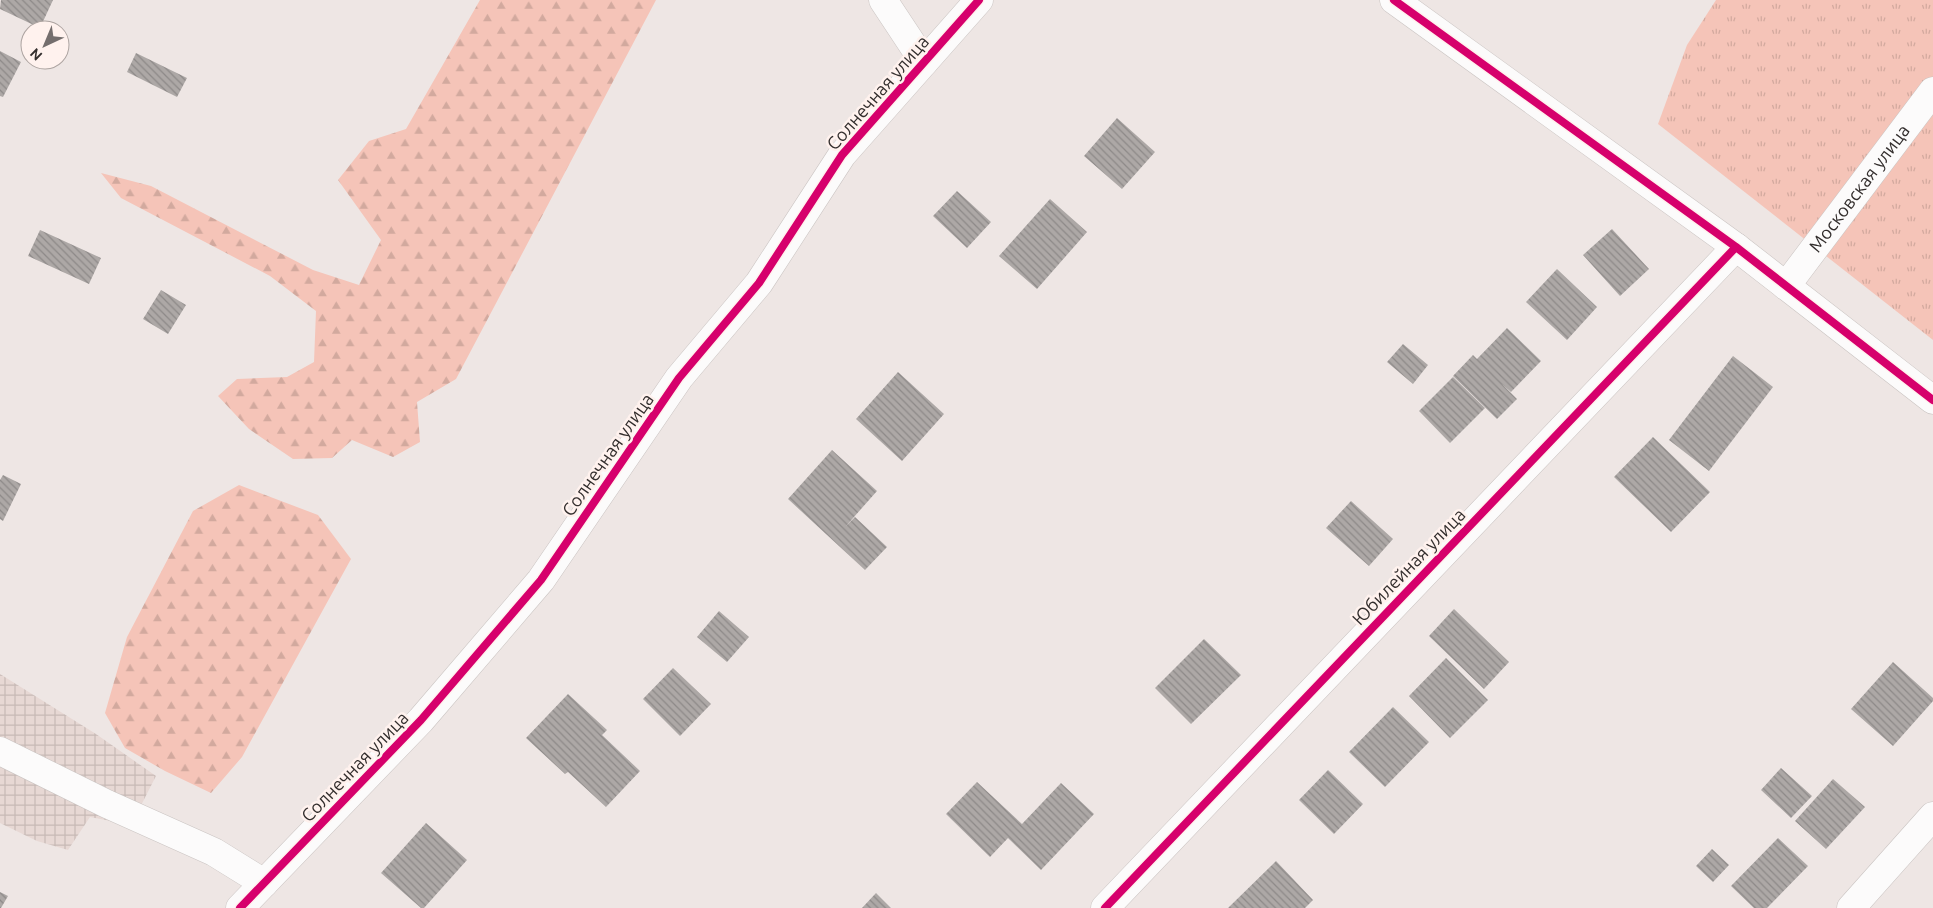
<svg xmlns="http://www.w3.org/2000/svg" width="1933" height="908" font-family="Ubuntu,sans-serif">
  <style>
    .industrial { fill: url(#industrial-grid) }
    .grass { fill: url(#grass-tufts) }
    .forest { fill: url(#forest-firs) }
    .building { fill: url(#building-back-hatch) }
    .lines { fill: none; stroke-linecap: round; stroke-linejoin: round }
    .minor-casing { stroke: #cac4c2; stroke-width: 29 }
    .minor { stroke: #fcfbfb; stroke-width: 28 }
    .cycleway-casing { stroke: #fff2ee; stroke-width: 11 }
    .cycleway { stroke: #d6006c; stroke-width: 8 }
    .labels { text-anchor: middle; stroke-width: 5; stroke-linejoin: round; paint-order: stroke }
    .street-label { font-size: 18px; fill: #332e2d; stroke: #fff2ee }
  </style>
  <defs>
    <pattern id="industrial-grid" width="8" height="8" patternUnits="userSpaceOnUse" patternTransform="scale(1.25)"><rect width="8" height="8" fill="#e7d8d4"/><path d="M0 4h8M4 0v8" fill="none" stroke="#c7bab6"/></pattern>
    <pattern id="grass-tufts" width="24" height="20" patternUnits="userSpaceOnUse" patternTransform="scale(1.25)"><rect width="24" height="20" fill="#f5c4b8"/><path d="M3 7l-1-3M5 7V3M7 7l1-3M15 17l-1-3M17 17v-4M19 17l1-3" fill="none" stroke="#d2a99e"/></pattern>
    <pattern id="forest-firs" width="22" height="20" patternUnits="userSpaceOnUse" patternTransform="scale(1.25)"><rect width="22" height="20" fill="#f5c4b8"/><path d="M5 1l3.5 6h-7zM16 11l3.5 6h-7z" fill="#d2a99e"/></pattern>
    <pattern id="building-back-hatch" width="6" height="6" patternUnits="userSpaceOnUse" patternTransform="scale(1.25)"><rect width="6" height="6" fill="#ada8a6"/><path d="M-1 5l2 2M0 0l6 6M5-1l2 2" fill="none" stroke="#8d8988"/></pattern>
  </defs>
  <rect width="100%" height="100%" fill="#eee6e4"/>
  <path class="industrial" d="M0,674L96,734L156,776L131,825L90,817L68,850L37,841L0,823Z"/>
  <path class="grass" d="M1716,0H1933V340L1658,124L1687,45Z"/>
  <path class="forest" d="M480,0H656L456,379L417,402L420,442L393,457L352,440L332,458L293,459L249,429L218,396L237,379L287,377L314,362L316,311L270,276L121,198L101,173L151,186L313,270L359,285L381,240L338,180L369,141L406,129Z
    M239,485L318,515L351,559L242,757L211,793L165,771L125,748L105,713L127,637L193,511Z"/>
  <path class="building" d="M1,0H53L40,28L0,9Z
    M0,51L21,62L3,97L0,96Z
    M136,53L187,78L177,97L127,72Z
    M1117,118L1155,152L1122,189L1084,156Z
    M957,191L991,222L967,248L933,216Z
    M1050,199L1087,232L1037,289L999,256Z
    M1612,229L1649,269L1620,296L1583,255Z
    M40,230L101,258L89,284L28,256Z
    M1557,269L1597,307L1567,340L1526,302Z
    M161,290L186,305L168,334L143,319Z
    M1507,328L1541,361L1511,392L1502,384L1517,399L1497,419L1453,376L1473,355L1477,359Z
    M1403,344L1428,365L1413,384L1387,362Z
    M1733,356L1773,387L1709,471L1669,440Z
    M898,372L944,414L902,461L856,419Z
    M1453,377L1485,408L1450,443L1419,411Z
    M1653,437L1710,492L1671,532L1614,477Z
    M832,450L877,491L846,526L855,517L887,547L865,570L788,499Z
    M3,475L21,484L3,521L0,519V480Z
    M1351,501L1393,539L1369,566L1326,528Z
    M1454,609L1509,662L1484,689L1429,636Z
    M719,611L749,637L727,662L697,637Z
    M1204,639L1241,675L1191,724L1155,688Z
    M1446,658L1488,700L1450,738L1409,696Z
    M1893,662L1933,698V701L1893,746L1851,709Z
    M673,668L711,704L680,736L643,699Z
    M568,694L607,730L602,735L640,771L606,807L568,772L565,774L526,738Z
    M1393,707L1429,742L1385,787L1349,752Z
    M1781,768L1812,796L1791,818L1761,790Z
    M1328,770L1363,804L1334,834L1299,800Z
    M1833,779L1865,807L1826,849L1795,821Z
    M977,782L1022,824L1061,783L1094,814L1041,870L1008,838L990,857L946,814Z
    M426,823L467,860L424,908H421L381,873Z
    M1778,838L1808,866L1767,908H1754L1731,886Z
    M1712,849L1729,865L1713,882L1696,866Z
    M1276,861L1313,900L1305,908H1228Z
    M0,892L8,896L1,908H0Z
    M876,893L891,908H862Z"/>
  <g class="lines">
    <defs>
      <g id="minor">
        <path d="M883,0L924,62"/>
        <path d="M1394,0L1736,247L1933,400"/>
        <path id="s1" d="M1786,286L1933,91"/>
        <path d="M0,751L107,804L214,852L264,883"/>
        <path d="M240,908L421,720L541,580L679,378L759,283L842,155L979,0"/>
        <path d="M1105,908L1736,247"/>
        <path d="M1851,908L1933,816"/>
      </g>
    </defs>
    <use href="#minor" class="minor-casing"/>
    <use href="#minor" class="minor"/>
    <defs>
      <path id="cycleway" d="M1394,0L1736,247L1933,400
        M240,908L421,720L541,580L679,378L759,283L842,155L979,0
        M1105,908L1736,247"/>
    </defs>
    <use href="#cycleway" class="cycleway-casing"/>
    <use href="#cycleway" class="cycleway"/>
  </g>
  <g class="labels">
    <g class="street-label">
      <text transform="translate(878 93) rotate(-49)" y="6">Солнечная улица</text>
      <text dy="6" stroke="none"><textPath href="#s1" startOffset="122">Московская улица</textPath></text>
      <text transform="translate(608 455) rotate(-55)" y="6">Солнечная улица</text>
      <text transform="translate(1409 567) rotate(-46)" y="6">Юбилейная улица</text>
      <text transform="translate(355 767) rotate(-46)" y="6">Солнечная улица</text>
    </g>
  </g>
  <g transform="translate(45 45) rotate(224)"><circle r="24" fill="#fff2ee" stroke="#ada4a1"/>
  <path d="M0-4L9 19L0 12L-9 19Z" fill="#746e6d"/>
  <text y="-8" font-size="14" font-weight="bold" text-anchor="middle" fill="#332e2d">N</text>
  </g>
</svg>
